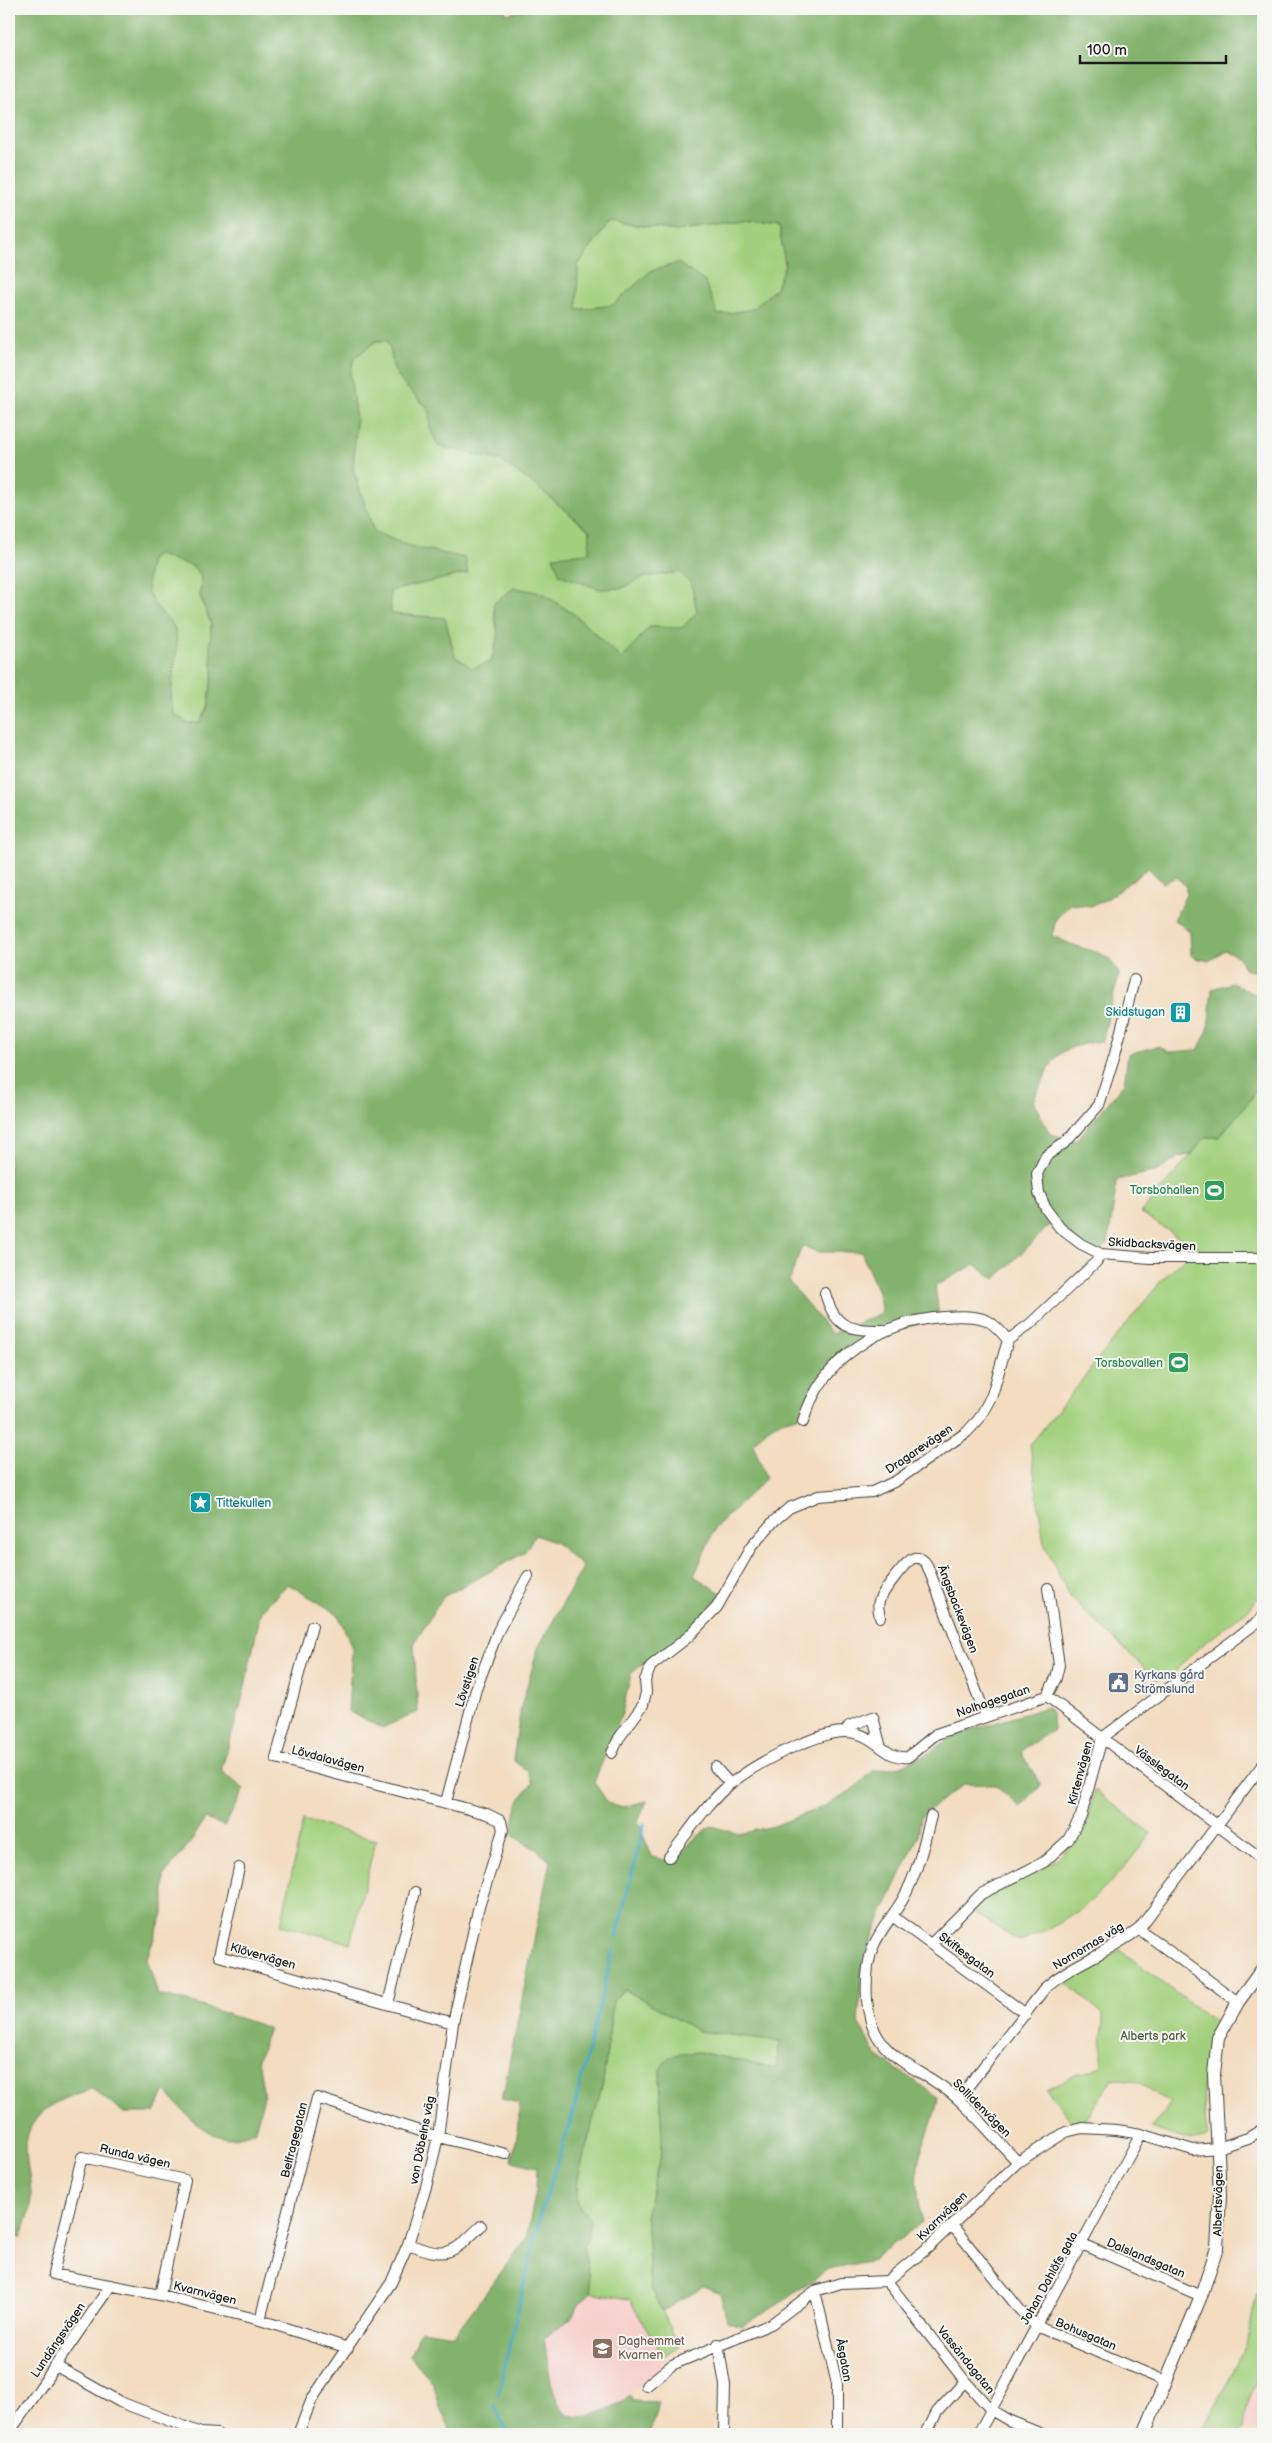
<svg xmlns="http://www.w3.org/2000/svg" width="1272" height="2443" font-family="'Balsamiq Sans',sans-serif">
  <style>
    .built { fill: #f7d0cc }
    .green { fill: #a3d07d; stroke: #60764c }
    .forest { fill: #82b26c; stroke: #4f6744; fill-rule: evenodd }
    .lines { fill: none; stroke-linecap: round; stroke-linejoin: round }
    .stream { stroke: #48a9c8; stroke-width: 3 }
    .minor-casing { stroke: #3c3935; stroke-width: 12 }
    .tertiary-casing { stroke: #3c3935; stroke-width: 14 }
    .minor { stroke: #fff; stroke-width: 10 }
    .tertiary { stroke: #fff; stroke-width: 12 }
    .labels { text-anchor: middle; stroke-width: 4; stroke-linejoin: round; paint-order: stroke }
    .culture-label { font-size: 12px; fill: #0d838f; stroke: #f6f6f2; text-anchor: end }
    .leisure-label { font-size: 12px; fill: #27864d; stroke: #f6f6f2; text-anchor: end }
    .street-label { font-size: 12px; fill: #1c1c1c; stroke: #f6f6f2 }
    .service-label { font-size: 12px; fill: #4e5e75; stroke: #f6f6f2; text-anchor: start }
    .park-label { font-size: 12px; fill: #4b5b3e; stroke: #f6f6f2 }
    .education-label { font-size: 12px; fill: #785e54; stroke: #f6f6f2; text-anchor: start }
  </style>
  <rect width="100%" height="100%" fill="#f6f6f2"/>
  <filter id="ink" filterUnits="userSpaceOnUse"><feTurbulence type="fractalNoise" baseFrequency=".02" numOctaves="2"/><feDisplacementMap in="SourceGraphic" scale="10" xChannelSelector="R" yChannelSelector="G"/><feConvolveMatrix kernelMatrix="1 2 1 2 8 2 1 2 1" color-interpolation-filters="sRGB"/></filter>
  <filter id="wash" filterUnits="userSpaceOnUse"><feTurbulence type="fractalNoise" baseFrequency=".0096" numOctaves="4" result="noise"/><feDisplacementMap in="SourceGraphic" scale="20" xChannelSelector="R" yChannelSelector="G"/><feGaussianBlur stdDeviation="1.12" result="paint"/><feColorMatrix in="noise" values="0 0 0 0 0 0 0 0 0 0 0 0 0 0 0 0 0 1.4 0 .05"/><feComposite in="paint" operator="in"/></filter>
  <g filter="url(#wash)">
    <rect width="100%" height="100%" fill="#f3dcc0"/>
    <path class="built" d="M591,2292L629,2299L663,2356L656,2370L616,2406L591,2415H574L563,2410L556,2399L544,2339L558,2327L568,2323L575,2315L576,2308Z
      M1263,2364V2430L1244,2429L1247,2405Z"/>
    <path class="green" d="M610,221L676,231L744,221L779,226L785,264L776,288L753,309L718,315L705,282L651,271L613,305L576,310L578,265Z
      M376,341H387C393,353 391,363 395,371C403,387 417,397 429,409L430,428L438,446L500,460L535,485L590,531L589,553L599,589L622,588L644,577L679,572L692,585L697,612L682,628L649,627L622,659L575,615L542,593L514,588L493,604L498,636L491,662L472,669L455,656L445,618L390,614V591L467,573L465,558L409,546L374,532L353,469L356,422L350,373L355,357Z
      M158,555L193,566L201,577L200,596L211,624L210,647L213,672L208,707L200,723H187L173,713C166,684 182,653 175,629C174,624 167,619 163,615C144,593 145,586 151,559Z
      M1261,974H1263V999L1255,995Z
      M1263,1072V1473L1255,1483L1263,1489V1590L1250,1608L1191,1654L1171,1676L1167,1672L1157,1680L1069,1596L1044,1543L1030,1445L1161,1281L1195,1248L1141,1213L1206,1137H1219L1251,1099Z
      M1095,1790L1151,1833C1116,1881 1077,1923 1019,1941L971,1910L989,1895L1008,1884L1037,1873L1057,1859L1074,1842L1086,1824Z
      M303,1820L376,1840L350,1943L281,1925Z
      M1120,1950L1216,2023C1199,2050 1202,2106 1208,2137L1191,2141L1151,2128L1171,2103C1150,2092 1137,2076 1112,2080L1084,2121L1073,2124L1047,2089L1075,2075L1102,2066L1103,2014L1063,1980Z
      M624,1989L698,2031L780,2041L776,2068L697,2052L660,2069L662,2151L646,2212L648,2247L651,2288L679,2346L663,2356L629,2299L591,2292L576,2201L578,2179L603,2082L613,2001Z
      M1263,2244V2364L1247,2405L1244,2429L1234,2434H1200L1246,2346L1263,2265Z"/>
    <path class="forest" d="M9,9H505L506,14L527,9H1263V974L1244,969L1239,957L1225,950L1209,961L1195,958L1191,955L1190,931L1174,920L1186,894V886L1176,877L1163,883L1148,868L1107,899L1091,906L1070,904L1056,919L1052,936C1062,940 1072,945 1082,948C1101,953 1110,955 1119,974L1102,1041C1050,1048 1055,1058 1033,1101L1050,1134L1076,1141L1124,1084L1128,1054L1159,1046L1169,1052L1198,1050L1208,1030L1212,989L1232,983L1263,999V1072L1251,1099L1219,1137H1206L1192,1154L1179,1157L1158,1171L1117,1180L1108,1243L1095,1257L1050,1225L995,1279L975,1264L935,1286L939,1316C913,1326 854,1342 835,1358C817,1374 808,1396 798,1417C778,1420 765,1429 753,1444L766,1478L715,1528L694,1576L721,1593L712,1609L689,1635L647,1660L631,1674L622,1714L594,1782L608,1803L623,1807L647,1801L638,1822L652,1857L674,1862L692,1841L711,1826L739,1834L774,1826L825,1806L855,1788L873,1771L901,1766L931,1752L952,1736L1047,1707L1052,1714L1053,1730L1026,1747L1021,1753L1040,1783L1039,1788L1020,1807L996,1785L964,1784L921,1816L918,1837L880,1919L862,1965L858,2023L877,2056L938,2097C936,2117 927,2133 921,2152C914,2174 919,2200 922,2222L873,2260L828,2269L793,2294L742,2326L727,2321L720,2293L703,2286L663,2311L651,2288L646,2212L662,2151L660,2069L671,2055L697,2052L776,2068L780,2041L698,2031L624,1989L613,2001L603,2082L578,2178L576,2201L590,2220L589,2238L583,2245L591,2292L576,2308L572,2319L558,2327L544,2339C547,2355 551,2399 563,2410C581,2427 614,2407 630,2396L632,2401L658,2402L650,2434H453L441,2411L433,2383L410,2355L421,2330L454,2335L526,2239L536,2191L537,2167L512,2161L519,2125V2103L502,2099L550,1861L536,1849L513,1836C514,1812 516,1800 533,1783L527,1771L513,1760L521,1707L538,1648L583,1567L556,1543L535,1535L524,1553L443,1597L414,1644L418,1712L382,1728L348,1711L352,1648L338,1614L288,1584L261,1611L242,1700L221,1771L244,1789L225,1826L205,1819L190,1843L164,1875V1911L147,1958L158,1995L193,2003L269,2028L258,2059L264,2096L255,2131C248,2133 239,2138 232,2138C203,2138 183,2110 165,2091L154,2113H124L92,2089C63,2098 28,2110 26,2146C25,2166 34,2187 30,2208C29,2218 24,2228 20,2238L9,2232ZM610,221L676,231L744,221L779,226L785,264L776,288L753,309L718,315L705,282L678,263L651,271L613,305L577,310L578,265ZM376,341H387C393,353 391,363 395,371C403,387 417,397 429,409L430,428L438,446L500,460L535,485L590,531L589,553L553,556L560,575L599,589L622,588L644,577L679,572L692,585L697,612L682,628L649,627L622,659L575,615L542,593L514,588L493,604L498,636L491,662L472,668L455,656L445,618L391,614L390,591L468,573L465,558L409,546L374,532L353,469L356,422L350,373L355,357ZM158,555L193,566L201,577L200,596L211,624L210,647L213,672L208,707L200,723H187L173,713C166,684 182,653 175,629C174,625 169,621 166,618C145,595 145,589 151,559ZM802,1246L818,1252H861L878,1292L882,1313L832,1334L789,1282Z"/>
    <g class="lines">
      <path class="stream" d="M616,1938L644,1824
        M498,2394L540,2216L573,2113L613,1949
        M496,2404L495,2407L507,2434"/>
    </g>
  </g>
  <g filter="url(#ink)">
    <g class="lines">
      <defs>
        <path id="minor" d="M1134,980L1115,1054L1099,1105L1066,1142L1046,1156L1037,1174L1039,1193L1046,1209L1060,1228L1081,1244L1101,1254L1150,1258H1263
          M825,1293C835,1329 849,1330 883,1330
          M803,1422C821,1359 881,1321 944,1317C957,1316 973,1315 986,1320C994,1323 1002,1333 1008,1340
          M880,1617C879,1612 877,1606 879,1601C882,1593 906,1560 914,1558C920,1557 924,1560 927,1565L986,1716
          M1047,1696L1263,1860
          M845,1732L849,1726L873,1717L880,1744
          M612,1753L619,1738L643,1705L646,1692L645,1680L651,1666L688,1637L717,1607L751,1547L774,1521L789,1508L818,1496L872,1492L896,1481L967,1432L979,1419L992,1395L1008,1340L1030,1324L1096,1262L1101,1254
          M715,1767L730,1784
          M446,1802L476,1689L498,1631L528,1576
          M931,1816C924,1844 917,1874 903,1899C893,1916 880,1930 873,1947C867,1963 866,1984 867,2000C872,2063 919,2063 958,2099C979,2118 998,2142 1018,2162
          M669,1857C688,1833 707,1803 730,1784C752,1767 778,1753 803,1743C816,1738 833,1731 847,1732C878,1734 884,1760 908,1757L936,1734L1047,1696L1056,1678L1059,1665L1048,1588
          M239,1868L219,1956L453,2023
          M892,1916L1026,2014
          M1139,1929L1238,2002
          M931,1944L981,1894L1044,1862L1068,1840L1081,1816L1102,1738L1259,1621L1263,1615
          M388,2004L415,1892
          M958,2099L1046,1987C1073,1963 1110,1952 1139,1929L1263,1764
          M952,2225L1020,2310L1036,2326L1165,2381
          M408,2244C448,2259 451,2255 481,2226
          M1082,2244L1201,2296
          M887,2281L965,2381L991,2410L1008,2420L1042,2434
          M815,2291L837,2384V2434
          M160,2295L185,2180L82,2157L53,2274L160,2295L260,2320L348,2348
          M260,2320L317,2098L438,2137L506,2154
          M718,2344L725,2385L724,2434
          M56,2366L120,2402L201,2433L217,2434
          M646,2386L672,2365L771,2324L815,2291L841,2283L887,2281L930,2246L1018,2162L1066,2132L1082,2128L1117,2130L1141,2134L1193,2150L1218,2148L1248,2138L1263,2129
          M9,2433L111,2285
          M298,2434L312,2399L391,2283L408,2244L426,2187L438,2137L453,2023L478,1910L503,1830L501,1821L487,1814L276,1758L312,1626
          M926,2434L937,2412L965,2381
          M978,2434L1141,2134"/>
        <path id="tertiary" d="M1144,2434L1201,2296L1217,2248L1220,2195L1214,2074L1218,2038L1238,2002L1263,1968"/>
      </defs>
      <use href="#minor" class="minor-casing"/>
      <use href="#tertiary" class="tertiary-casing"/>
      <use href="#minor" class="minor"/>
      <use href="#tertiary" class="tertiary"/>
    </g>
  </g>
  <defs>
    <symbol id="building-square" viewBox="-11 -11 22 22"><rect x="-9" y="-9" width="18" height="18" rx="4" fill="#0f9aa8" stroke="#f6f6f2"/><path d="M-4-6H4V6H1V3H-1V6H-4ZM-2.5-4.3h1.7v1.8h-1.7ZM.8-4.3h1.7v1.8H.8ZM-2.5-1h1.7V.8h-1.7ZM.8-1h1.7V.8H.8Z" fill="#fff"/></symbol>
    <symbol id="stadium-square" viewBox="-11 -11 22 22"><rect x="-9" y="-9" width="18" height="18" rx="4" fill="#2e9e5b" stroke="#f6f6f2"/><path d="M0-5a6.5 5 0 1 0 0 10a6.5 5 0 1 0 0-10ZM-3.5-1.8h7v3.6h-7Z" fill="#fff"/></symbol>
    <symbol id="sight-square" viewBox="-11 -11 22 22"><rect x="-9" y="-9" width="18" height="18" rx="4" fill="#0f9aa8" stroke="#f6f6f2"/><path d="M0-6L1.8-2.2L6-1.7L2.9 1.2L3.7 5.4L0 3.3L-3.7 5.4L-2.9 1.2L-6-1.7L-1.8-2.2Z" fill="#fff"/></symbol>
    <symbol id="civic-square" viewBox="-11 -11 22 22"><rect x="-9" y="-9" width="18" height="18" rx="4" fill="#5c6f8a" stroke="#f6f6f2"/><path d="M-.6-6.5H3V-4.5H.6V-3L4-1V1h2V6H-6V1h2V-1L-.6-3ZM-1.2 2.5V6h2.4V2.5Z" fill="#fff"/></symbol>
    <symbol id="school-square" viewBox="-11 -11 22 22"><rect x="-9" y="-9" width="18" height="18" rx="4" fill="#8d6e63" stroke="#f6f6f2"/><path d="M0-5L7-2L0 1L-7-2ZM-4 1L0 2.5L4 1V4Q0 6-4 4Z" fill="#fff"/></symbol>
  </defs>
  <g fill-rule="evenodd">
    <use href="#building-square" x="1168" y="1000" width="25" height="25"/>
    <use href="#stadium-square" x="1202" y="1178" width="25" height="25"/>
    <use href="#stadium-square" x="1166" y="1350" width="25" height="25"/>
    <use href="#sight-square" x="188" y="1490" width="25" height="25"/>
    <use href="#civic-square" x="1106" y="1670" width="25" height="25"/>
    <use href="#school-square" x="590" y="2336" width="25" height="25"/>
  </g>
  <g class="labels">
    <g class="culture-label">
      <text x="1165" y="1016">Skidstugan</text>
      <text x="216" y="1507" text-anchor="start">Tittekullen</text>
    </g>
    <g class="leisure-label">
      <text x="1199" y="1194">Torsbohallen</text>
      <text x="1163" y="1367">Torsbovallen</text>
    </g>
    <g class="street-label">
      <text transform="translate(1152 1244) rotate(3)" y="4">Skidbacksvägen</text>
      <text transform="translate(919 1449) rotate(-34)" y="4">Dragarevägen</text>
      <text transform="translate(958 1609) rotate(69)" y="4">Ängsbackevägen</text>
      <text transform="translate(467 1682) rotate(-72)" y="4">Lövstigen</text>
      <text transform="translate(993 1701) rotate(-19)" y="4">Nolhagegatan</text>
      <text transform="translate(328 1759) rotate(15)" y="4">Lövdalavägen</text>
      <text transform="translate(1162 1768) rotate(37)" y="4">Vässlegatan</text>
      <text transform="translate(1080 1773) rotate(-75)" y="4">Kirtenvägen</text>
      <text transform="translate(1088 1946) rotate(-31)" y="4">Nornornas väg</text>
      <text transform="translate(967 1955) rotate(37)" y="4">Skiftesgatan</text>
      <text transform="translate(263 1956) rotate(16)" y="4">Klövervägen</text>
      <text transform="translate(982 2108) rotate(45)" y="4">Sollidenvägen</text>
      <text transform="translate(294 2140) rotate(-76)" y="4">Belfragegatan</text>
      <text transform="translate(422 2140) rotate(-79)" y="4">von Döbelns väg</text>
      <text transform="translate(135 2156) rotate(13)" y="4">Runda vägen</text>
      <text transform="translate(1218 2201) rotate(-89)" y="4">Albertsvägen</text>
      <text transform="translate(942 2216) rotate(-44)" y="4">Kvarnvägen</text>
      <text transform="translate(1146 2258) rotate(23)" y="4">Dalslandsgatan</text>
      <text transform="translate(1049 2278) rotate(-61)" y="4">Johan Dahlöfs gata</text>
      <text transform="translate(205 2293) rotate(14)" y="4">Kvarnvägen</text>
      <text transform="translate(1086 2334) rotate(23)" y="4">Bohusgatan</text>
      <text transform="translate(58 2340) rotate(-56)" y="4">Lundängsvägen</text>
      <text transform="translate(844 2360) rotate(80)" y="4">Åsgatan</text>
      <text transform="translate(966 2360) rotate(51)" y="4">Vassändagatan</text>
    </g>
    <g class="service-label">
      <text x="1134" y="1679">Kyrkans gård<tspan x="1134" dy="14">Strömslund</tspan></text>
    </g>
    <g class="park-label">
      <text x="1153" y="2040">Alberts park</text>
    </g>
    <g class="education-label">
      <text x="618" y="2345">Daghemmet<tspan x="618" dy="14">Kvarnen</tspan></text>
    </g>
  </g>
  <rect width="1272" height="2443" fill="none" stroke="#f6f6f2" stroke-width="30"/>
  <path d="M1080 55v8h146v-8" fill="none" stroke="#1c1c1c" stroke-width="2.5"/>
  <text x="1087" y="55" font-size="15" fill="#1c1c1c" stroke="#f6f6f2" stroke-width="4" paint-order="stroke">100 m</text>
</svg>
